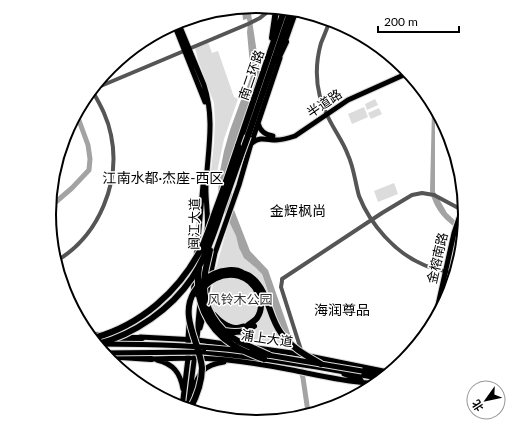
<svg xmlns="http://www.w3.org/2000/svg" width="514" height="428" font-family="Lato,'Noto Sans SC',sans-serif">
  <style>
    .green { fill: #dcdcdc }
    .water { fill: #a3a3a3 }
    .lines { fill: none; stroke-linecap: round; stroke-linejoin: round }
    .river { stroke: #a3a3a3; stroke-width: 5 }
    .major-casing { stroke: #dbdbdb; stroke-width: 7 }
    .highway-casing { stroke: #dbdbdb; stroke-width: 8 }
    .minor { stroke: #555; stroke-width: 4 }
    .major { stroke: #000; stroke-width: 5 }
    .highway { stroke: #000; stroke-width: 6 }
    .major-bridge-casing { stroke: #dbdbdb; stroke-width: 7; stroke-linecap: butt }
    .highway-bridge-casing { stroke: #dbdbdb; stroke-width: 8; stroke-linecap: butt }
    .major-bridge { stroke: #000; stroke-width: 5 }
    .highway-bridge { stroke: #000; stroke-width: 6 }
    .labels { text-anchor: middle; stroke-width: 3; stroke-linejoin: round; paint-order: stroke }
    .street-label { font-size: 13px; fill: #000; stroke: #fff }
    .park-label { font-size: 13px; fill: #333; stroke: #fff }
    .neighbourhood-label { font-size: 14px; fill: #000; stroke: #fff }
    .rim { fill: none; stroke: #000; stroke-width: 2 }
  </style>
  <rect width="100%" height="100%" fill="#fff"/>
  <path class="green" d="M208,42L212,53L218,51L234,97L238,99L224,139L217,172L211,171L214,143L215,123L214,103L198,60L195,48Z
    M375,99L378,105L367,110L365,104Z
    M364,107L368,117L352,124L348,114Z
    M379,108L382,114L371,119L368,113Z
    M394,183L398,194L378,202L374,191Z
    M229,222C231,226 234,231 236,236C238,243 239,250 244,257C249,264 257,267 262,274L286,344L250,341L248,338H243L240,336C234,337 231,333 227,329C207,312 209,300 215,276L214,275Z"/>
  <path class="water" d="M250,7L260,73L253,95L230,158L229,165L234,210L250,251L268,270L294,345L286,344L262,274L256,268L244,258L239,248L236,236L218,199L219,176L224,151L230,130L241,100L243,98L251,76L247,32L248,24L247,19L243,20L242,9Z
    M432,109L435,113V192L447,213L462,227V232C446,222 434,210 430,191Z"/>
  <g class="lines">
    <path class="river" d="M50,207L72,188L89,170L90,159L88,145L77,115
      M298,362L303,378L308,412"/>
    <defs>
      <path id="major" d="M178,22L204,85C215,119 208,149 206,184C205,199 209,215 207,231
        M174,24L205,102
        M284,45L295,14
        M258,123C260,131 265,135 273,136
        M252,143C260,136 267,140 276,140C283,140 289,138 295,136L348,100L408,73
        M193,295L203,185
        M206,296L215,253L239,185L250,147L280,58
        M436,314L454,233L459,218L464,210
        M200,328L202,321L204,310
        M92,335H122
        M140,337L197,340L247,347
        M257,348L299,354L388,372
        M204,352L264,359L317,367L378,378
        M198,358C230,359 261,364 292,370C317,375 342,381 368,383
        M151,359L190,358
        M157,360C173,364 180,372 183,389
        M362,371L383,375
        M344,374L361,380
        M192,392C199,373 203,365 224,362
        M182,407L188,358V339L189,324
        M188,408L198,330V323L200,302"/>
      <path id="highway" d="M272,38L276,10
        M277,61L286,42
        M248,136L290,13
        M238,146L284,11
        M214,315C219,321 229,329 237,328C240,328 244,326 247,326
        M95,338H142
        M106,356L151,359"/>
    </defs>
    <use href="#major" class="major-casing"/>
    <use href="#highway" class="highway-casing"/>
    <path class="minor" d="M330,21C327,28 324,36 321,43C314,68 316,94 328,117C334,130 343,141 348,155C354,168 355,182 359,196C370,224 395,253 424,265C433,269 444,271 453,273
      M96,88L248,24L260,18L271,9
      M58,260C99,235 121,182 111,135C108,119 101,106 93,92
      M302,353L281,287L282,281V279L382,213L412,195L422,193L434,195L464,211"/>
    <use href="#major" class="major"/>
    <use href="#highway" class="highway"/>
    <defs>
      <path id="major-bridge" d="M100,344C147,344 197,345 242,351
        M250,352L362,371
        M104,353L204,352"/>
      <path id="highway-bridge" d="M210,250C208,261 204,272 204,283C203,307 217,329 238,341C248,346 258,350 269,355
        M199,268C194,299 206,328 233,345C242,351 253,355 264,359
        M198,295C206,281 223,271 239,276C256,281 267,303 257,318C255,321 250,323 247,326
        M225,331C235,333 245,333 254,326
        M94,338C141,325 179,291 201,249C207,236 211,223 216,209C224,188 231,167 238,146
        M98,344C135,334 171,309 192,278C206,257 214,233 222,209C231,184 239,160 248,136
        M190,409C197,396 202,383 202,368C200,343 179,317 194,292C199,284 205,278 214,274C222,270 235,268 243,273C246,274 249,275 251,277C269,291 268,316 281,333C292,348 305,355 321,364"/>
    </defs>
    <use href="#major-bridge" class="major-bridge-casing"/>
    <use href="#highway-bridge" class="highway-bridge-casing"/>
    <use href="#major-bridge" class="major-bridge"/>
    <use href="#highway-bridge" class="highway-bridge"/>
  </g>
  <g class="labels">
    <g class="street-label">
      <text transform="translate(251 75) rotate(-71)" y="5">南二环路</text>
      <text transform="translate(324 103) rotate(-34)" y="5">半道路</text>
      <text transform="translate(194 224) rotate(-89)" y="5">闽江大道</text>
      <text transform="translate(437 258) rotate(-77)" y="5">金榕南路</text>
      <text transform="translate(267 338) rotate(8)" y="5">浦上大道</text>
    </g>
    <g class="park-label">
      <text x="240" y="304">风铃木公园</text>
    </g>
    <g class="neighbourhood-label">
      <text x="163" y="183">江南水都·杰座-西区</text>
      <text x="298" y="216">金辉枫尚</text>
      <text x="342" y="315">海润尊品</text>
    </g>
  </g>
  <path d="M0 0H514V428H0ZM56 214a201 201 0 1 1 402 0a201 201 0 1 1-402 0Z" fill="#fff" fill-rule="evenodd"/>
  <path class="rim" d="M56 214a201 201 0 1 1 402 0a201 201 0 1 1-402 0Z"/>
  <g transform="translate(486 400) rotate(237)"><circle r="19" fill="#ffffff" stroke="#999999"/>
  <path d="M0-3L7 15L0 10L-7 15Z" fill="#000000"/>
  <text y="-6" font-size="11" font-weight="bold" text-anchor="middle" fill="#000000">北</text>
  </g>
  <path d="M378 26v6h81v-6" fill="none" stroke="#000000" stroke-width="2"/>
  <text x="384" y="26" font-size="12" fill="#000000" stroke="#ffffff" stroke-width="3" paint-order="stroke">200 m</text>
</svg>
